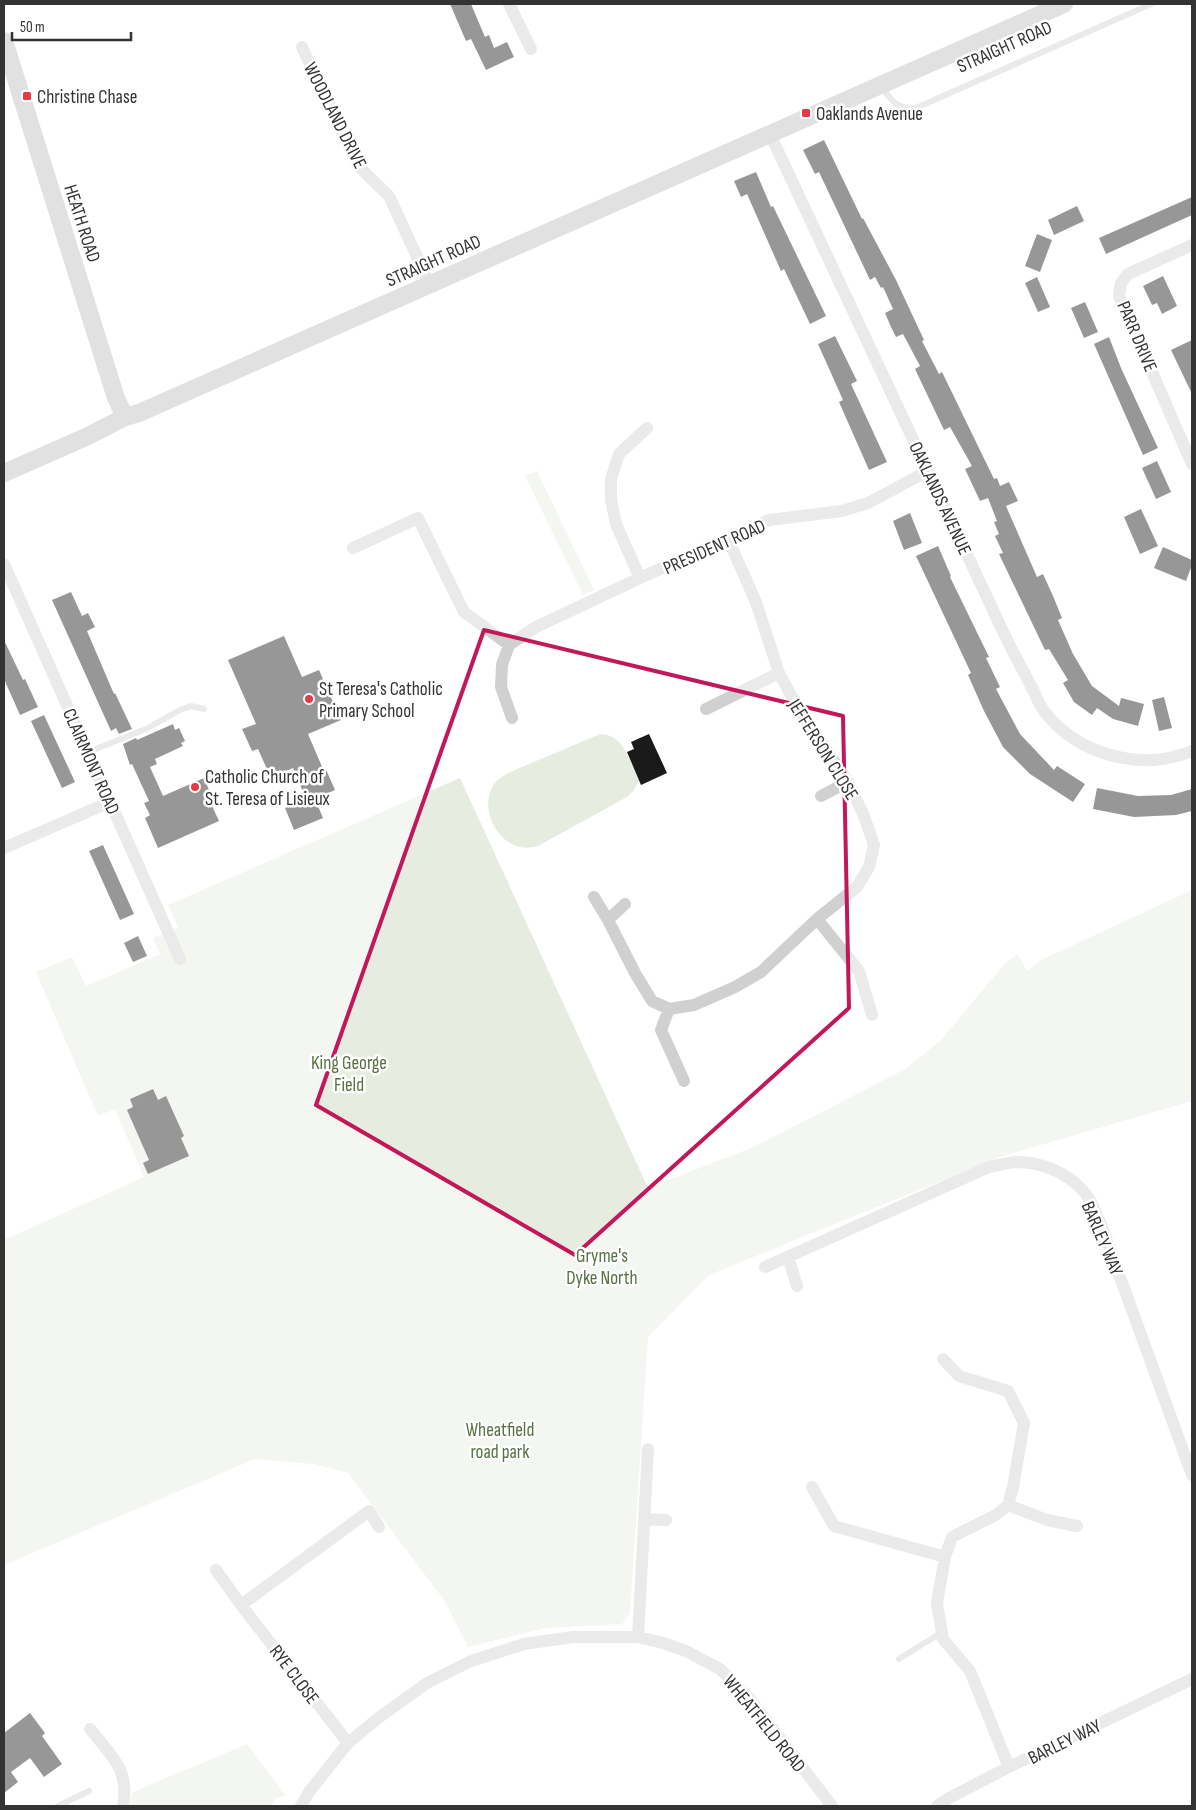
<svg xmlns="http://www.w3.org/2000/svg" width="1196" height="1810" font-family="'Sofia Sans Condensed',sans-serif">
  <style>
    .green { fill: #e6ecdf }
    .building { fill: #1a1a1a }
    .lines { fill: none; stroke-linecap: round; stroke-linejoin: round }
    .lane { stroke: #d0d0d0; stroke-width: 6 }
    .street { stroke: #d0d0d0; stroke-width: 12 }
    .secondary { stroke: #bdbdbd; stroke-width: 18 }
    .marked { fill: none; stroke: #c2185b; stroke-width: 4; stroke-linejoin: round }
    .poi-dot { fill: #e63946; stroke: #fff; stroke-width: 2 }
    .labels { text-anchor: middle; stroke-width: 5; stroke-linejoin: round; paint-order: stroke }
    .street-label { font-size: 19px; fill: #333; stroke: #fff }
    .poi-label { font-size: 19px; fill: #333; stroke: #fff; text-anchor: start }
    .park-label { font-size: 19px; fill: #56703f; stroke: #fff }
  </style>
  <rect width="100%" height="100%" fill="#fff"/>
  <path class="green" d="M537,471L594,590L583,595L525,476Z
    M600,734C624,734 630,762 639,780L634,790L627,797L538,846C503,857 477,812 493,786C496,780 502,777 508,773Z
    M460,778L648,1188L756,1146L905,1069L941,1040L1006,962L1018,954L1027,971L1041,960L1192,890V1101L1003,1156L709,1275L648,1337L630,1613L622,1624L545,1628L468,1647L444,1600L348,1473L313,1464L255,1459L4,1565V1240L144,1177L115,1109L98,1116L36,972L72,957L86,986L160,954L153,938L178,927L168,905Z
    M247,1744L286,1796L276,1798L271,1806H129L133,1792Z"/>
  <path class="building" d="M450,4H471L485,37L489,35L494,48L507,42L514,57L486,70L471,39L466,41Z
    M824,140L862,219L863,218L896,280L924,340L922,341L939,374L942,372L994,479L997,478L1000,486L1009,482L1018,501L1006,506L1037,577L1043,574L1053,596L1062,618L1058,620L1073,654L1092,686L1119,706L1121,698L1144,704L1138,726L1113,719L1097,708L1092,715L1074,702L1063,683L1068,680L1049,649L1045,650L999,554L1003,553L995,536L999,534L994,522L997,521L988,498L980,501L965,469L972,466L950,427L944,430L915,369L920,366L903,334L896,337L891,327L885,313L893,309L883,287L881,288L875,277L870,280L819,172L815,174L803,150Z
    M756,172L771,207L773,206L826,316L810,324L784,269L781,271L747,194L741,197L734,181Z
    M1192,197V215L1106,254L1099,238Z
    M1077,206L1084,221L1054,235L1048,220Z
    M1037,234L1052,240L1040,272L1025,266Z
    M1163,276L1177,306L1162,314L1157,303L1152,305L1143,286Z
    M1037,277L1050,307L1038,312L1025,283Z
    M1085,302L1098,332L1084,338L1071,308Z
    M835,336L857,381L851,384L887,462L869,470L839,402L843,400L818,344Z
    M1109,337L1121,368L1158,448L1143,455L1094,344Z
    M1192,340V394L1171,350Z
    M1157,461L1171,492L1156,499L1142,468Z
    M1141,509L1158,546L1140,554L1124,517Z
    M910,513L922,543L904,550L893,521Z
    M938,546L951,576L950,577L989,657L986,658L1000,687L996,689L1020,734L1054,770L1057,766L1085,784L1073,802L1030,774L1003,747L984,711L968,675L971,673L916,556Z
    M1163,547L1192,560V565L1186,581L1154,568Z
    M71,592L82,616L88,613L95,627L87,631L114,694L115,693L132,729L119,734L116,728L111,731L52,600Z
    M284,636L302,677L319,670L341,720L308,734L323,769L325,767L335,790L315,799L323,818L294,830L285,808L306,799L293,768L271,778L258,749L252,751L242,729L256,724L228,660Z
    M4,640L23,680L25,679L38,707L20,715L4,679Z
    M1164,697L1172,728L1159,731L1152,700Z
    M44,715L75,782L62,788L31,721Z
    M173,724L175,730L179,728L185,741L181,743L183,746L155,759L157,764L150,767L163,796L204,778L209,790L205,791L219,821L158,848L145,818L150,815L144,803L149,801L132,764L130,765L123,744L136,738L137,740Z
    M649,734L667,773L641,785L627,752L634,749L631,742Z
    M1097,788L1138,796L1171,795L1192,789V811L1176,815L1134,817L1093,809Z
    M103,845L134,914L120,920L89,851Z
    M138,936L147,956L133,962L124,943Z
    M153,1089L158,1100L166,1096L184,1136L181,1138L189,1156L148,1174L143,1163L149,1160L127,1110L133,1107L130,1099Z
    M30,1713L45,1733L42,1736L62,1764L44,1777L30,1758L11,1772L18,1782L4,1793V1733Z"/>
  <g class="lines">
    <path class="lane" d="M882,87C892,102 897,109 916,108L1151,4
      M88,752L146,729L180,710L191,706L204,709
      M899,1659L942,1632
      M58,1806L89,1791"/>
    <path class="street" d="M509,4L531,49
      M302,47L358,166L389,196L430,285
      M770,134L1007,640C1015,656 1024,672 1032,688C1036,695 1039,705 1044,711C1078,755 1141,772 1192,751
      M1192,245L1128,274L1121,283L1119,296L1192,464
      M353,548L418,518L464,612L509,645L534,628L640,578L769,520L842,511L868,503L928,471
      M4,564L180,959
      M640,578L616,524L611,500V479L619,454L647,428
      M509,645L502,665L501,687L512,718
      M706,709L779,673
      M821,796L848,782
      M4,848L110,802
      M594,897L608,920L635,973L652,1001L669,1009L694,1005L735,987L761,972L817,919L857,887L869,867L874,845L864,816L848,782L797,706L779,673L756,602L728,539
      M817,919L859,971L872,1015
      M608,920L625,904
      M669,1009L661,1030L684,1081
      M788,1257L797,1286
      M765,1267L989,1167C999,1165 1010,1162 1020,1162C1047,1163 1076,1177 1090,1200C1094,1207 1096,1215 1100,1222L1192,1475
      M943,1359L959,1376L1008,1391L1024,1423L1013,1487L1008,1505L996,1515L952,1537L945,1557L937,1603L943,1639L970,1671L1009,1767
      M812,1487L834,1526L945,1557
      M1008,1505L1047,1520L1077,1526
      M644,1519L666,1520
      M216,1570L241,1605
      M638,1637L648,1449
      M90,1729C111,1755 130,1770 123,1806
      M348,1743L241,1605L369,1511L379,1527
      M301,1806L309,1792L348,1743L377,1719L427,1683L471,1661L524,1644L573,1637H638L663,1643L686,1651L720,1669L749,1698L832,1806
      M937,1806L949,1798L1009,1767L1192,1679"/>
    <path class="secondary" d="M4,41L116,398L125,417
      M4,473L86,437L125,417L139,413L1064,4"/>
  </g>
  <path d="M0 0H1196V1810H0ZM484,630L843,716L849,1008L575,1255L316,1105Z" fill="#fff" fill-opacity=".55" fill-rule="evenodd"/>
  <path class="marked" d="M484,630L843,716L849,1008L575,1255L316,1105Z"/>
  <g class="poi-dot">
    <rect x="22" y="91" width="10" height="10" rx="2.5"/>
    <rect x="801" y="108" width="10" height="10" rx="2.5"/>
    <circle cx="309" cy="699" r="5"/>
    <circle cx="195" cy="787" r="5"/>
  </g>
  <g class="labels">
    <g class="street-label">
      <text transform="translate(1004 46) rotate(-24)" y="7">STRAIGHT ROAD</text>
      <text transform="translate(336 115) rotate(63)" y="7">WOODLAND DRIVE</text>
      <text transform="translate(83 223) rotate(72)" y="7">HEATH ROAD</text>
      <text transform="translate(433 260) rotate(-24)" y="7">STRAIGHT ROAD</text>
      <text transform="translate(1138 336) rotate(67)" y="7">PARR DRIVE</text>
      <text transform="translate(941 498) rotate(65)" y="7">OAKLANDS AVENUE</text>
      <text transform="translate(714 546) rotate(-24)" y="7">PRESIDENT ROAD</text>
      <text transform="translate(824 749) rotate(58)" y="7">JEFFERSON CLOSE</text>
      <text transform="translate(92 761) rotate(66)" y="7">CLAIRMONT ROAD</text>
      <text transform="translate(1103 1238) rotate(67)" y="7">BARLEY WAY</text>
      <text transform="translate(295 1674) rotate(53)" y="7">RYE CLOSE</text>
      <text transform="translate(765 1723) rotate(51)" y="7">WHEATFIELD ROAD</text>
      <text transform="translate(1064 1741) rotate(-26)" y="7">BARLEY WAY</text>
    </g>
    <g class="poi-label">
      <text x="37" y="103">Christine Chase</text>
      <text x="816" y="120">Oaklands Avenue</text>
      <text x="319" y="695">St Teresa's Catholic<tspan x="319" dy="22">Primary School</tspan></text>
      <text x="205" y="783">Catholic Church of<tspan x="205" dy="22">St. Teresa of Lisieux</tspan></text>
    </g>
    <g class="park-label">
      <text x="349" y="1069">King George<tspan x="349" dy="22">Field</tspan></text>
      <text x="602" y="1262">Gryme's<tspan x="602" dy="22">Dyke North</tspan></text>
      <text x="500" y="1436">Wheatfield<tspan x="500" dy="22">road park</tspan></text>
    </g>
  </g>
  <rect width="1196" height="1810" fill="none" stroke="#333333" stroke-width="10"/>
  <path d="M12 32v8h119v-8" fill="none" stroke="#333333" stroke-width="2.5"/>
  <text x="20" y="32" font-size="15" fill="#333333" stroke="#ffffff" stroke-width="4" paint-order="stroke">50 m</text>
</svg>
